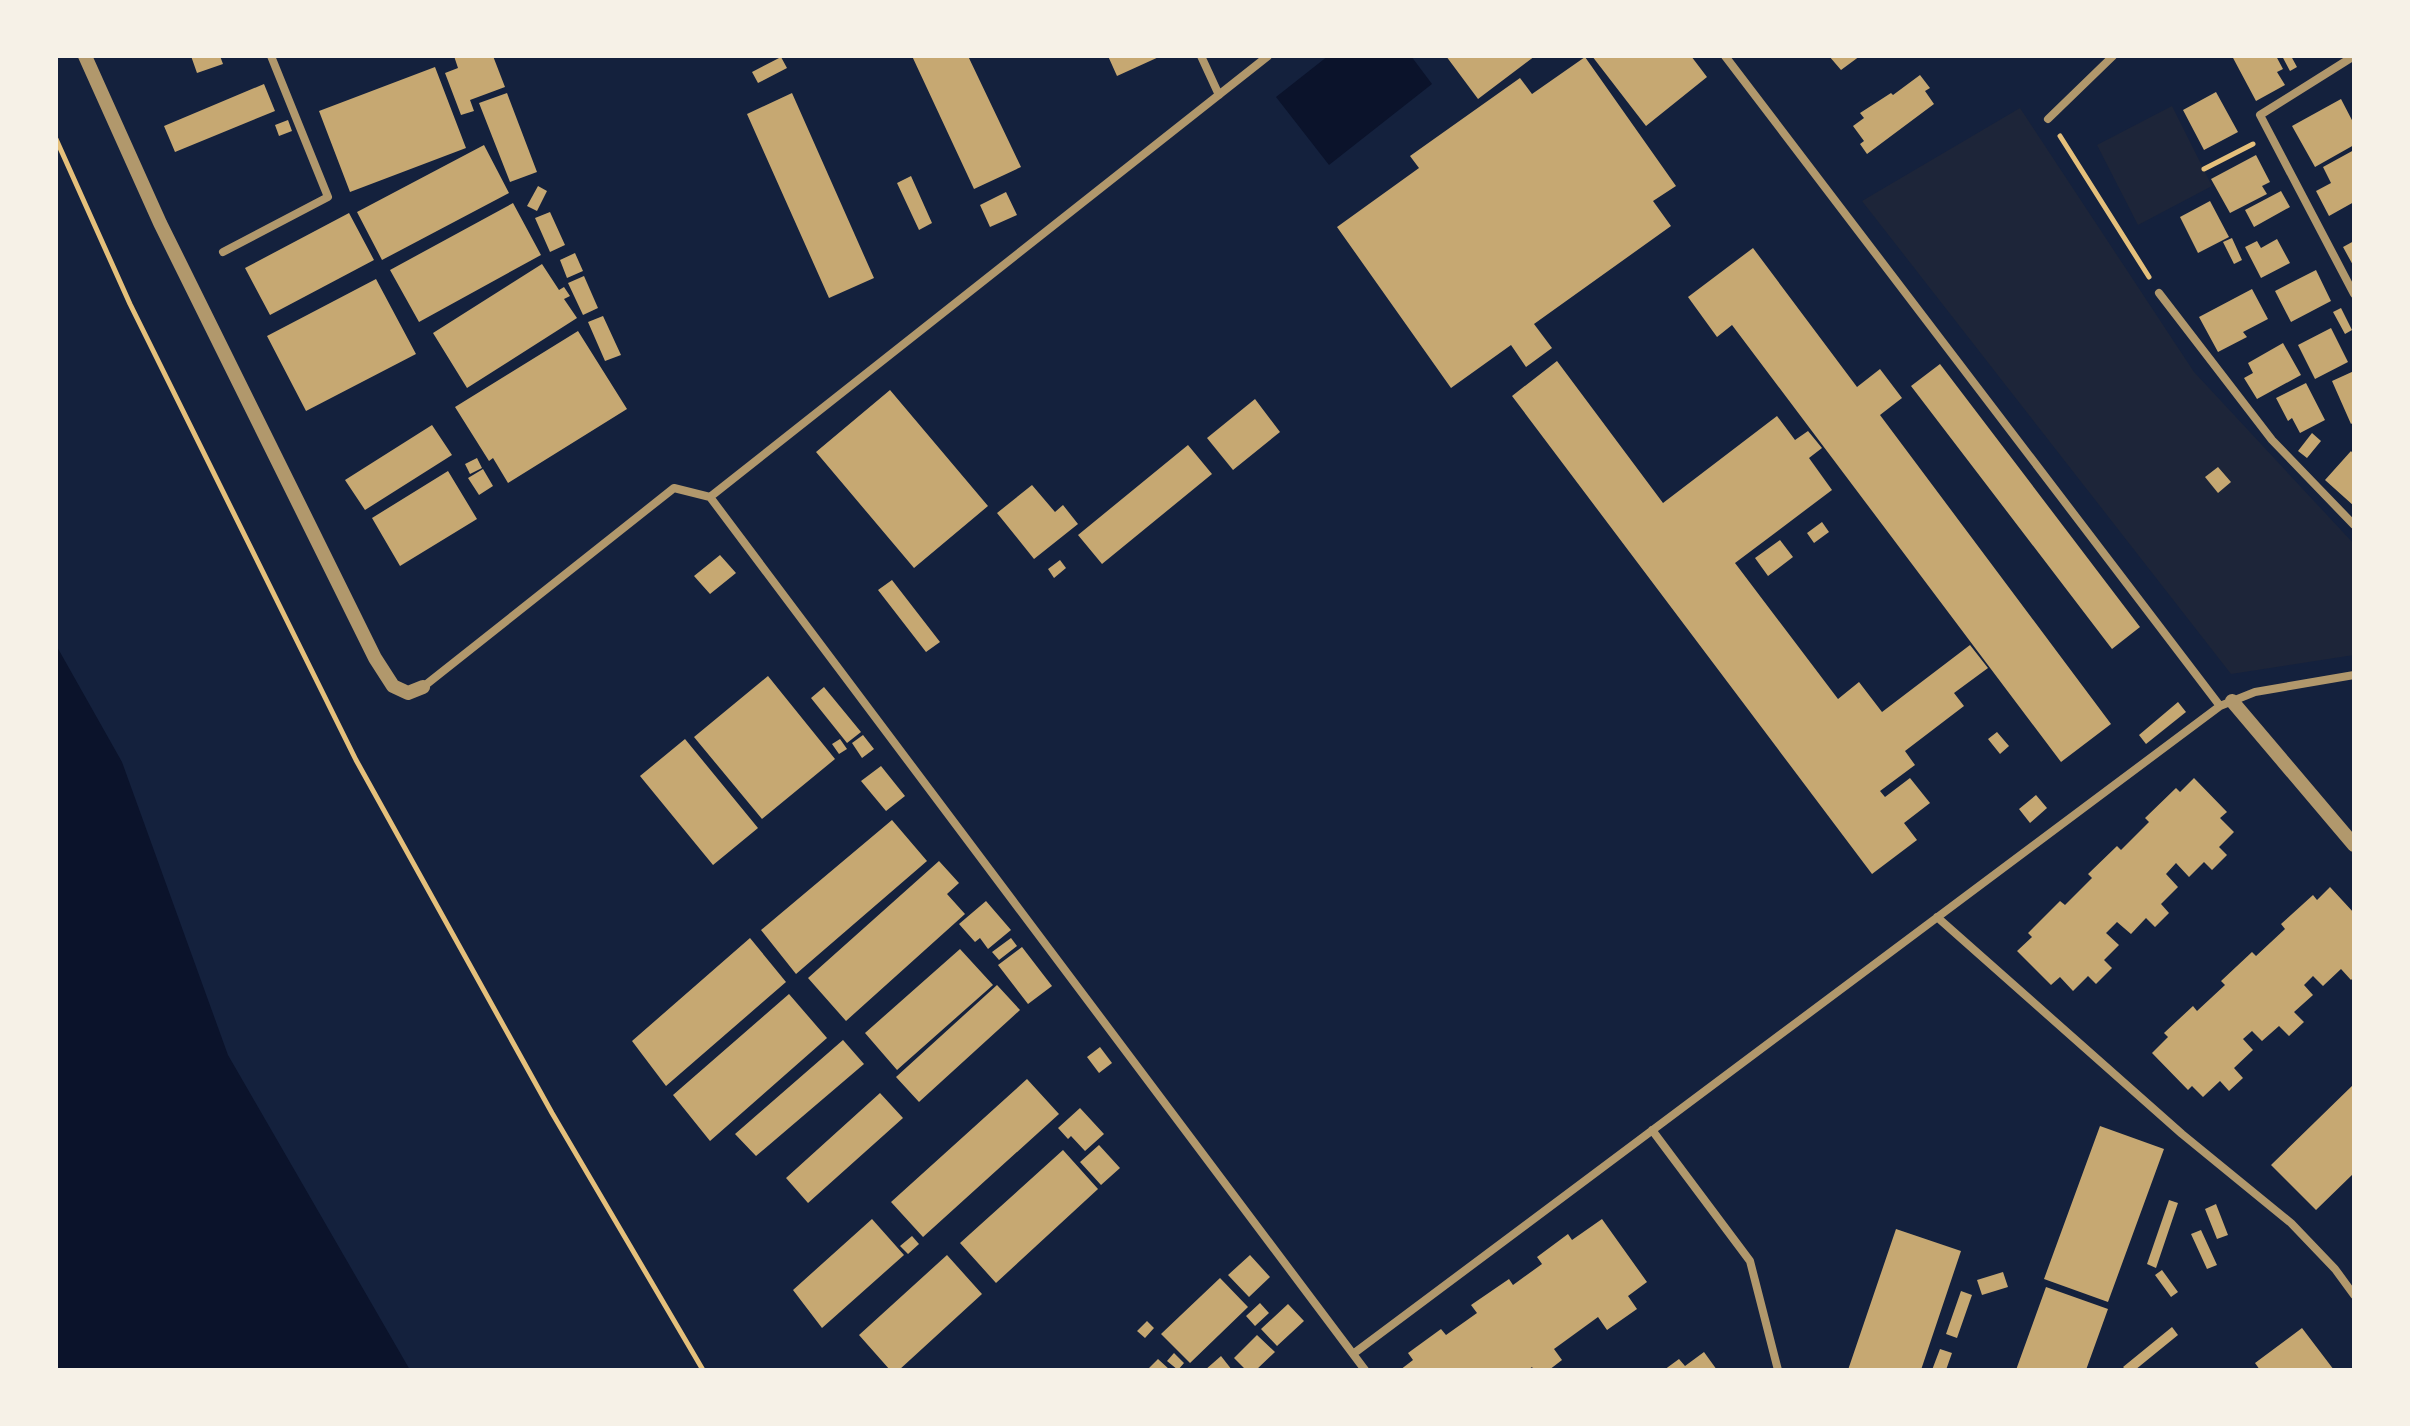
<svg xmlns="http://www.w3.org/2000/svg" width="2410" height="1426" font-family="'Asap Condensed',sans-serif">
  <style>
    .green { fill: #1d2539 }
    .water { fill: #0b132b }
    .building { fill: #c6a872 }
    .lines { fill: none; stroke-linecap: round; stroke-linejoin: round }
    .path { stroke: #e5c07b; stroke-width: 5 }
    .minor { stroke: #b1986c; stroke-width: 8 }
    .tertiary { stroke: #b1986c; stroke-width: 14 }
  </style>
  <rect width="100%" height="100%" fill="#14213d"/>
  <path class="green" d="M2172,106L2212,186L2138,225L2097,145Z
    M2020,108L2194,372L2354,544V655L2231,674L1862,201Z"/>
  <path class="water" d="M1328,56H1411L1432,84L1329,165L1276,97Z
    M56,645L122,762L228,1055L410,1370H56Z"/>
  <path class="building" d="M191,56H220L223,64L197,73Z
    M454,56H493L505,87L470,100L474,111L461,115L445,73L458,68Z
    M912,56H968L1021,167L974,189Z
    M1108,56H1161L1117,76Z
    M1446,56H1535L1478,99Z
    M1592,56H1691L1707,77L1646,126Z
    M1829,56H1860L1841,70Z
    M2232,56H2276L2283,69L2277,72L2285,85L2256,101Z
    M2282,56H2291L2297,67L2290,71Z
    M781,57L787,68L758,83L752,72Z
    M1585,57L1676,186L1653,201L1671,226L1534,324L1552,348L1526,367L1511,345L1451,388L1337,227L1419,168L1410,156L1520,78L1532,94Z
    M435,67L466,148L350,192L319,111Z
    M1920,75L1930,88L1925,91L1934,104L1867,154L1860,144L1864,141L1853,126L1864,118L1860,113L1891,93L1893,95Z
    M264,84L275,111L175,152L164,126Z
    M2216,92L2238,132L2204,150L2183,110Z
    M507,93L537,172L510,182L479,103Z
    M792,93L874,278L829,298L747,114Z
    M2341,99L2354,124V145L2315,167L2292,126Z
    M288,120L292,131L279,136L275,125Z
    M484,145L509,193L382,260L357,212Z
    M2354,150V202L2329,216L2316,191L2331,183L2323,167Z
    M2256,155L2270,182L2262,186L2267,194L2230,213L2211,179Z
    M911,176L932,223L919,230L897,183Z
    M538,186L547,191L537,211L527,206Z
    M2281,191L2290,207L2254,227L2245,210Z
    M1006,192L1017,215L990,227L980,205Z
    M2210,201L2229,237L2198,253L2180,217Z
    M513,203L541,255L419,322L390,270Z
    M550,212L565,245L550,252L535,218Z
    M349,213L374,260L270,315L245,268Z
    M2232,238L2242,260L2234,264L2223,242Z
    M2277,239L2290,263L2261,278L2245,247L2257,241L2261,248Z
    M2354,241V267L2343,247Z
    M1753,248L1857,387L1880,369L1902,398L1880,415L2111,724L2061,762L1732,325L1717,337L1688,297Z
    M575,253L583,271L567,278L560,260Z
    M542,264L559,290L564,287L570,296L564,299L577,318L467,388L433,333Z
    M2316,270L2331,301L2291,322L2275,291Z
    M584,276L598,308L583,315L568,283Z
    M376,279L416,354L306,411L267,336Z
    M2252,289L2268,319L2243,332L2247,337L2218,352L2199,317Z
    M2341,308L2352,330L2345,334L2333,312Z
    M603,316L621,355L605,361L588,322Z
    M2331,328L2348,362L2315,379L2298,345Z
    M578,331L627,409L508,483L493,458L489,461L455,407Z
    M2283,343L2301,375L2257,399L2244,378L2253,373L2248,363Z
    M1557,361L1663,503L1777,416L1795,440L1808,431L1822,448L1809,458L1832,490L1735,563L1838,699L1859,682L1882,712L1970,645L1988,668L1954,693L1964,706L1905,751L1915,765L1880,791L1885,797L1910,778L1930,803L1904,823L1917,840L1872,874L1512,396Z
    M1940,364L2140,627L2112,649L1911,386Z
    M2354,371V422L2351,424L2332,381Z
    M2306,383L2325,420L2300,433L2292,418L2288,421L2276,398Z
    M890,390L988,506L914,568L816,452Z
    M1255,399L1280,432L1233,470L1207,438Z
    M432,425L452,455L365,510L345,480Z
    M2312,433L2321,441L2307,458L2298,451Z
    M1188,445L1212,474L1102,564L1078,535Z
    M2351,451L2354,455V506L2325,480Z
    M477,458L482,468L470,474L465,464Z
    M2218,467L2231,482L2218,493L2205,477Z
    M483,469L493,486L479,495L468,478Z
    M448,471L477,519L400,566L372,518Z
    M1032,485L1055,512L1063,505L1078,524L1034,559L997,513Z
    M1822,522L1829,532L1814,543L1807,533Z
    M1780,540L1793,557L1768,576L1755,558Z
    M720,555L736,573L710,594L694,576Z
    M1060,560L1066,568L1054,578L1048,569Z
    M892,580L940,642L926,652L878,590Z
    M768,676L835,759L762,819L694,737Z
    M824,687L861,732L847,743L811,698Z
    M2178,702L2186,712L2146,744L2139,735Z
    M1997,732L2009,746L2000,754L1988,739Z
    M863,735L874,749L862,758L852,743Z
    M685,739L758,828L713,865L640,776Z
    M840,739L847,749L839,754L832,744Z
    M881,766L905,796L886,811L861,781Z
    M2194,778L2227,812L2220,818L2234,832L2219,847L2227,855L2212,870L2204,862L2189,877L2176,863L2166,874L2178,887L2161,904L2169,913L2155,927L2146,918L2131,934L2117,922L2106,933L2119,945L2104,960L2112,968L2096,984L2088,976L2073,991L2060,977L2051,985L2017,951L2032,937L2028,933L2060,901L2065,905L2092,878L2088,874L2117,846L2121,850L2149,822L2145,818L2176,788L2180,792Z
    M2036,795L2047,808L2030,823L2019,809Z
    M892,820L927,861L796,974L761,930Z
    M939,861L959,883L947,894L965,914L846,1021L808,978Z
    M2330,887L2354,913V977L2351,980L2341,969L2323,986L2313,976L2304,985L2313,995L2294,1012L2304,1022L2289,1036L2279,1026L2262,1041L2252,1031L2243,1039L2253,1050L2234,1068L2243,1078L2229,1091L2220,1081L2203,1097L2192,1086L2188,1090L2152,1053L2168,1037L2164,1033L2193,1006L2197,1011L2225,985L2221,981L2252,952L2256,956L2285,929L2281,924L2313,895L2317,900Z
    M986,901L1011,930L988,949L980,938L975,942L959,924Z
    M750,938L786,982L666,1086L632,1041Z
    M1011,938L1017,946L999,960L992,952Z
    M1022,947L1052,986L1028,1004L998,965Z
    M960,949L993,985L897,1070L865,1033Z
    M997,985L1020,1010L919,1102L896,1077Z
    M789,994L827,1038L710,1141L673,1095Z
    M843,1040L864,1064L756,1156L735,1134Z
    M1100,1047L1112,1063L1099,1073L1087,1057Z
    M1027,1079L1059,1114L923,1237L891,1202Z
    M2354,1084V1173L2316,1210L2271,1165Z
    M880,1093L903,1118L808,1203L786,1178Z
    M1080,1108L1104,1134L1085,1151L1071,1136L1068,1139L1058,1128Z
    M2100,1126L2164,1149L2108,1302L2044,1279Z
    M1099,1145L1120,1168L1101,1185L1080,1162Z
    M1063,1150L1098,1189L996,1283L960,1243Z
    M2169,1200L2178,1203L2156,1268L2147,1264Z
    M2216,1204L2228,1235L2217,1239L2205,1209Z
    M872,1219L904,1255L822,1328L793,1290Z
    M1602,1219L1647,1282L1628,1296L1637,1309L1607,1330L1598,1317L1554,1349L1562,1360L1549,1370H1534L1532,1367L1528,1370H1400L1413,1360L1408,1353L1441,1329L1446,1335L1477,1313L1471,1305L1509,1279L1513,1285L1542,1264L1537,1257L1568,1234L1572,1240Z
    M1896,1229L1961,1251L1921,1370H1848Z
    M2201,1230L2217,1265L2207,1269L2191,1234Z
    M912,1236L919,1244L908,1254L900,1246Z
    M947,1255L982,1294L899,1370H890L859,1335Z
    M1250,1255L1270,1277L1249,1297L1228,1275Z
    M2162,1270L2178,1292L2171,1297L2155,1275Z
    M2003,1272L2008,1287L1982,1295L1977,1280Z
    M1220,1278L1248,1307L1190,1363L1161,1334Z
    M2046,1287L2108,1309L2086,1370H2016Z
    M1961,1291L1972,1295L1957,1338L1946,1334Z
    M1260,1303L1269,1313L1255,1326L1246,1316Z
    M1288,1304L1304,1321L1277,1346L1261,1329Z
    M1147,1321L1154,1328L1145,1338L1137,1331Z
    M2172,1327L2178,1335L2135,1370H2126L2123,1367Z
    M2302,1328L2334,1370H2260L2255,1363Z
    M1257,1335L1275,1352L1256,1370H1246L1234,1358Z
    M1940,1349L1952,1353L1946,1370H1932Z
    M1704,1352L1717,1370H1664L1679,1359L1685,1366Z
    M1174,1353L1184,1363L1178,1370L1167,1361Z
    M1221,1356L1232,1370H1205Z
    M1158,1359L1170,1370H1147Z"/>
  <g class="lines">
    <path class="path" d="M2060,136L2149,277
      M56,139L130,304L356,760L552,1113L703,1370
      M2204,169L2253,144"/>
    <path class="minor" d="M1201,56L1219,95
      M1268,56L710,497L1365,1370
      M1725,56L2220,706
      M2354,56L2260,115L2354,294
      M2048,119L2113,56
      M223,252L328,197L271,56
      M2159,293L2272,440L2354,525
      M423,687L674,488L710,497
      M1937,917L2182,1134L2291,1223L2335,1269L2354,1295
      M1652,1130L1750,1261L1778,1370
      M1353,1354L2220,706L2255,692L2354,675"/>
    <path class="tertiary" d="M85,56L160,223L375,658L393,686L408,693L423,687
      M2232,701L2354,845"/>
  </g>
  <rect width="2410" height="1426" fill="none" stroke="#f6f1e7" stroke-width="116"/>
</svg>
